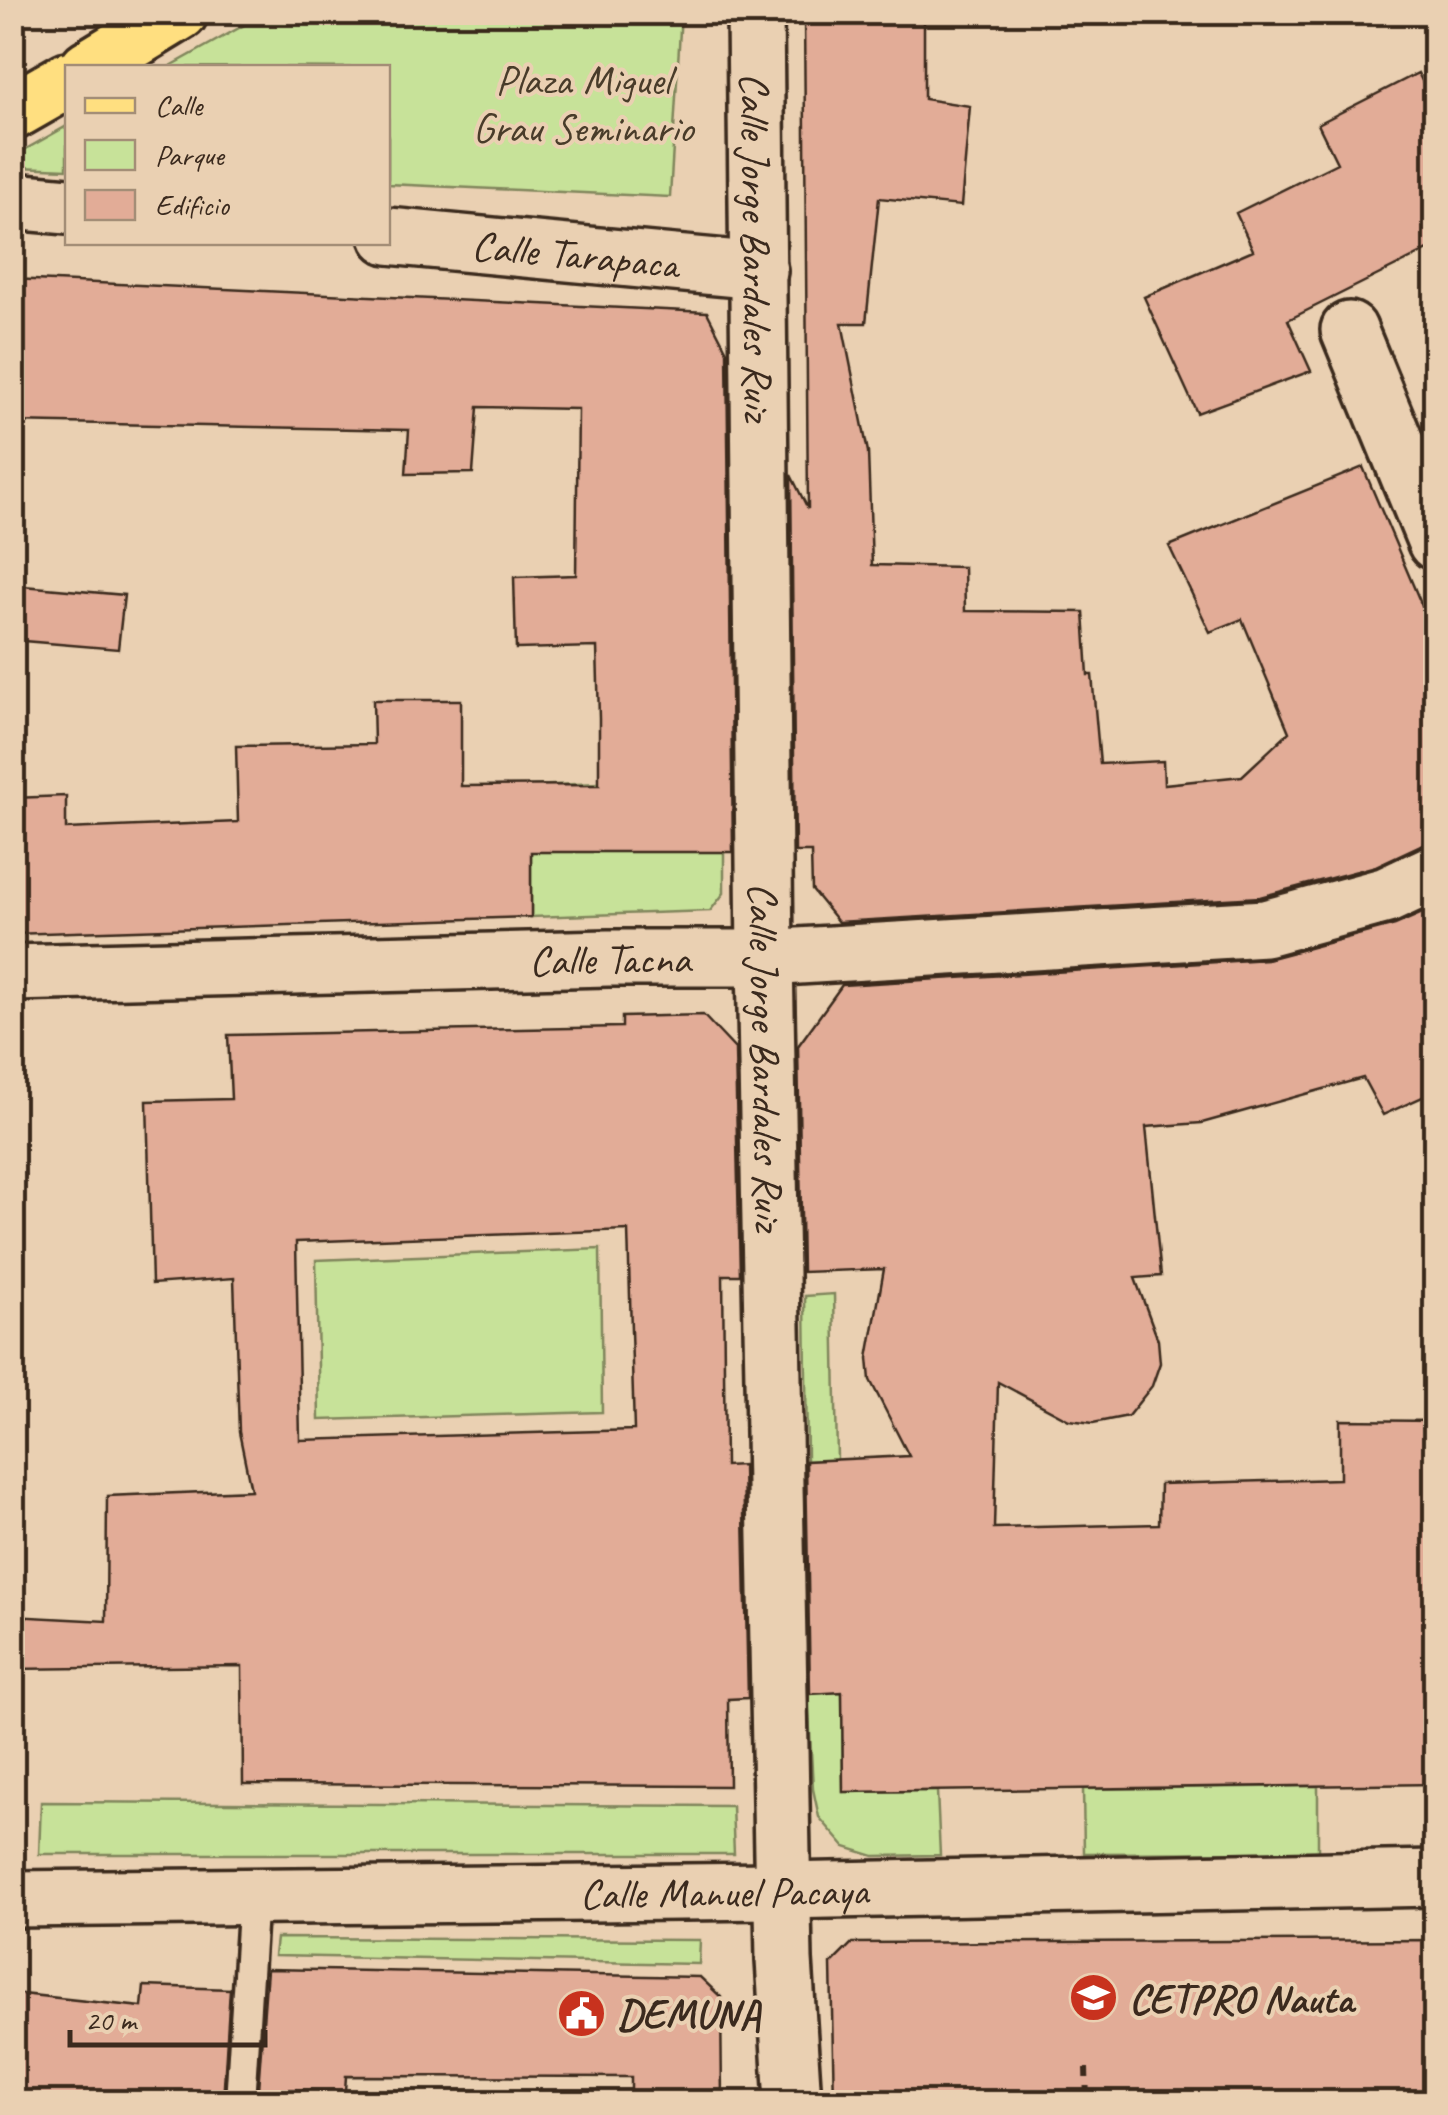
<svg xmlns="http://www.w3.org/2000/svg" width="1448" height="2115" font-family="Caveat,sans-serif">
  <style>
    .green { fill: #c7e299; stroke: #81865c; stroke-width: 2.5 }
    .building { fill: #e2ac97; stroke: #3b2a1e; stroke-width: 2.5; fill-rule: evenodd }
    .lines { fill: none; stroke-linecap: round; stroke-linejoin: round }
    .service-casing { stroke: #3b2a1e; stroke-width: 35 }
    .minor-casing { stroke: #3b2a1e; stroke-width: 62 }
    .tertiary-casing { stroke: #3b2a1e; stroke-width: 62 }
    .primary-casing { stroke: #3b2a1e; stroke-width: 62 }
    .path { stroke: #3b2a1e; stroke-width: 6; stroke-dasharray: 10 8; stroke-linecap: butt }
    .service { stroke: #ead0b2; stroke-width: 28 }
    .minor { stroke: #ead0b2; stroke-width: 55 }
    .tertiary { stroke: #ead0b2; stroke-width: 55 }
    .primary { stroke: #ffdf80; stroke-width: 55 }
    .labels { text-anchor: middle; stroke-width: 8; stroke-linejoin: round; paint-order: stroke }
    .park-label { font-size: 42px; fill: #493c2a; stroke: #ead0b2 }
    .street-label { font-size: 42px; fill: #3b2a1e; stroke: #ead0b2 }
    .poi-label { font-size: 42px; font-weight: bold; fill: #3b2a1e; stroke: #ead0b2; text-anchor: start }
  </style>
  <rect width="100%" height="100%" fill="#ead0b2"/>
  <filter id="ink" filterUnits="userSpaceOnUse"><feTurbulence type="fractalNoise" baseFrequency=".01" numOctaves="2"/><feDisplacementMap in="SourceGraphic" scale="20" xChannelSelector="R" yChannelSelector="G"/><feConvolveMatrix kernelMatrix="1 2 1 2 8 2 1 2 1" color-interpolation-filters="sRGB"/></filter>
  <g filter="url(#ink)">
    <path class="green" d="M266,13H681L670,197L388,184V68L169,67Z
      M67,126V169L19,167V153Z
      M599,783L724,852V893L710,911L531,917V786Z
      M600,1249L602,1412L319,1420L316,1260Z
      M834,1294L837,1460L807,1461L805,1296Z
      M842,1692L843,1792L937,1791L940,1855L874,1856L845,1847L819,1817L813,1789L808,1694Z
      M1318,1786V1852L1084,1853L1083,1789Z
      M41,1802L732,1806L734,1854H39Z
      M276,1938L700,1940L699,1964L274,1956Z"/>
    <path class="building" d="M804,12H924V99L970,106L961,206L879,198L866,323H842L868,452L872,565L964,567L965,611L1084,612L1088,675H1092L1100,764L1163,761L1164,784L1242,776L1289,732L1242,619L1210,632L1169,546L1363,467L1436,639V841L1423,844L1376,866L1260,897L838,922L812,890L811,852H795L791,475L808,509Z
      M1418,73L1436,108V246L1288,320L1311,371L1197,413L1144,297L1253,250L1236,213L1337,163L1318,124Z
      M12,279L707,312L727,351L733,852H531V917L12,934V798L66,796V829L238,822L236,746L374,744L373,700H461V786L599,785V719L597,647L516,649L514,577L576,575L578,409L478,407L473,473L406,474L409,430L12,422Z
      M12,585L124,595L118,649L12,640Z
      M1436,907V1091L1383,1115L1363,1078L1202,1123L1146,1127L1161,1276L1135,1278L1158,1340L1160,1363L1152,1386L1128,1416L1093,1423L1069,1420L998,1382L994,1528L1159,1524L1160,1484L1340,1479V1420L1436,1421V1784L843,1792L842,1692L810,1694L806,1461L909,1456L870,1380L868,1358L884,1269L802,1272L798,1046L842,985L1267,959L1395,925Z
      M703,1015L735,1049L740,1275H723L725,1466L743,1465L748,1698L728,1699L729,1786L243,1784L242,1666L12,1669V1616L106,1621L107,1496L251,1490L239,1432L234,1278L152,1284L147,1101L231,1099L228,1035L622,1027V1017ZM628,1230L634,1430L300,1440L296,1242Z
      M1436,1940V2102H834L831,1964L852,1943Z
      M267,1969L700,1977L721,1997L722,2102H631V2077L346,2076L345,2091L258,2089Z
      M144,1986L230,1989L223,2102H12V1993L142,2007Z"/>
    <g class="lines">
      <defs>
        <path id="service" d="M240,2102L253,1895"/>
        <g id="minor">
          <path d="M12,201L68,206"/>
          <path id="s1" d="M388,236L759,271"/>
          <path d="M1349,330L1436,542"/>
          <path id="s2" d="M12,973L608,958H765L1265,928L1387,895L1436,872"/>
        </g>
        <g id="tertiary">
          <path id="s3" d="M755,12L765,958L784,1960L793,2102"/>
          <path id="s4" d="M12,1899L782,1891L1436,1878"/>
        </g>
        <path id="primary" d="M88,68L180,12
          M12,112L68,80"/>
      </defs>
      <use href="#service" class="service-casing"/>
      <use href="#minor" class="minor-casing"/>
      <use href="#tertiary" class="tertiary-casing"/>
      <use href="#primary" class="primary-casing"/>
      <path class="path" d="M1086,2068L1087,2102"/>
      <use href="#service" class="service"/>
      <use href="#minor" class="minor"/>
      <use href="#tertiary" class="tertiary"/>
      <use href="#primary" class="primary"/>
    </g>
  </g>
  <defs>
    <symbol id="university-disc" viewBox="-11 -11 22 22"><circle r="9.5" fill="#c8321e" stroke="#ead0b2"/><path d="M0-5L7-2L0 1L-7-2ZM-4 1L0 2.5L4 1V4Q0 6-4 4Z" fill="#fff"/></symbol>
    <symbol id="civic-disc" viewBox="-11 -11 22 22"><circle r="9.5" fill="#c8321e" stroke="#ead0b2"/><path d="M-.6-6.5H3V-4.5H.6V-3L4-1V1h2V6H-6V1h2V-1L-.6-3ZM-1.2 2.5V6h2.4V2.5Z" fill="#fff"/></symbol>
  </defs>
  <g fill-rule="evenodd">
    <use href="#university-disc" x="1066" y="1970" width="55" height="55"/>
    <use href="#civic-disc" x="554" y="1986" width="55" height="55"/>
  </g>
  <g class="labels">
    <g class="park-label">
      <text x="583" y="94">Plaza Miguel<tspan x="583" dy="48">Grau Seminario</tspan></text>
    </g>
    <g class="street-label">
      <text dy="15" stroke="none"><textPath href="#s3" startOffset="235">Calle Jorge Bardales Ruiz</textPath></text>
      <text dy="15" stroke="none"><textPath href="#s1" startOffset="188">Calle Tarapaca</textPath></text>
      <text dy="15" stroke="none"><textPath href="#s2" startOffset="598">Calle Tacna</textPath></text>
      <text dy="15" stroke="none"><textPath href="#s3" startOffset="1045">Calle Jorge Bardales Ruiz</textPath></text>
      <text dy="15" stroke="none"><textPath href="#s4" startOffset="712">Calle Manuel Pacaya</textPath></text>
    </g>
    <g class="poi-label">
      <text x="1129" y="2013">CETPRO Nauta</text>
      <text x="617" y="2028">DEMUNA</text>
    </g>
  </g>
  <rect width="1448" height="2115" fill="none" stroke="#ead0b2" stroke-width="50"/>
  <rect x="25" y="25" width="1398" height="2065" fill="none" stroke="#3b2a1e" stroke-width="4" filter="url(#ink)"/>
  <rect x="65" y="65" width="325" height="180" fill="#ead0b2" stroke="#a48e77" stroke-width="2.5"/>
  <rect x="85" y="98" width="50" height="15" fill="#ffdf80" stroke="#a48e77" stroke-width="2.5"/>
  <text x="155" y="115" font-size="30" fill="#3b2a1e">Calle</text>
  <rect x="85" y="140" width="50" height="30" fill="#c7e299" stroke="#a48e77" stroke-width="2.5"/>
  <text x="155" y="165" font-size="30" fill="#3b2a1e">Parque</text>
  <rect x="85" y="190" width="50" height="30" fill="#e2ac97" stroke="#a48e77" stroke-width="2.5"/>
  <text x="155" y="215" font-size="30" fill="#3b2a1e">Edificio</text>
  <path d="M70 2030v15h195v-15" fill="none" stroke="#3b2a1e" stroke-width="5"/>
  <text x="85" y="2030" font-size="30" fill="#3b2a1e" stroke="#ead0b2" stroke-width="8" paint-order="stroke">20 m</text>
</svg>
